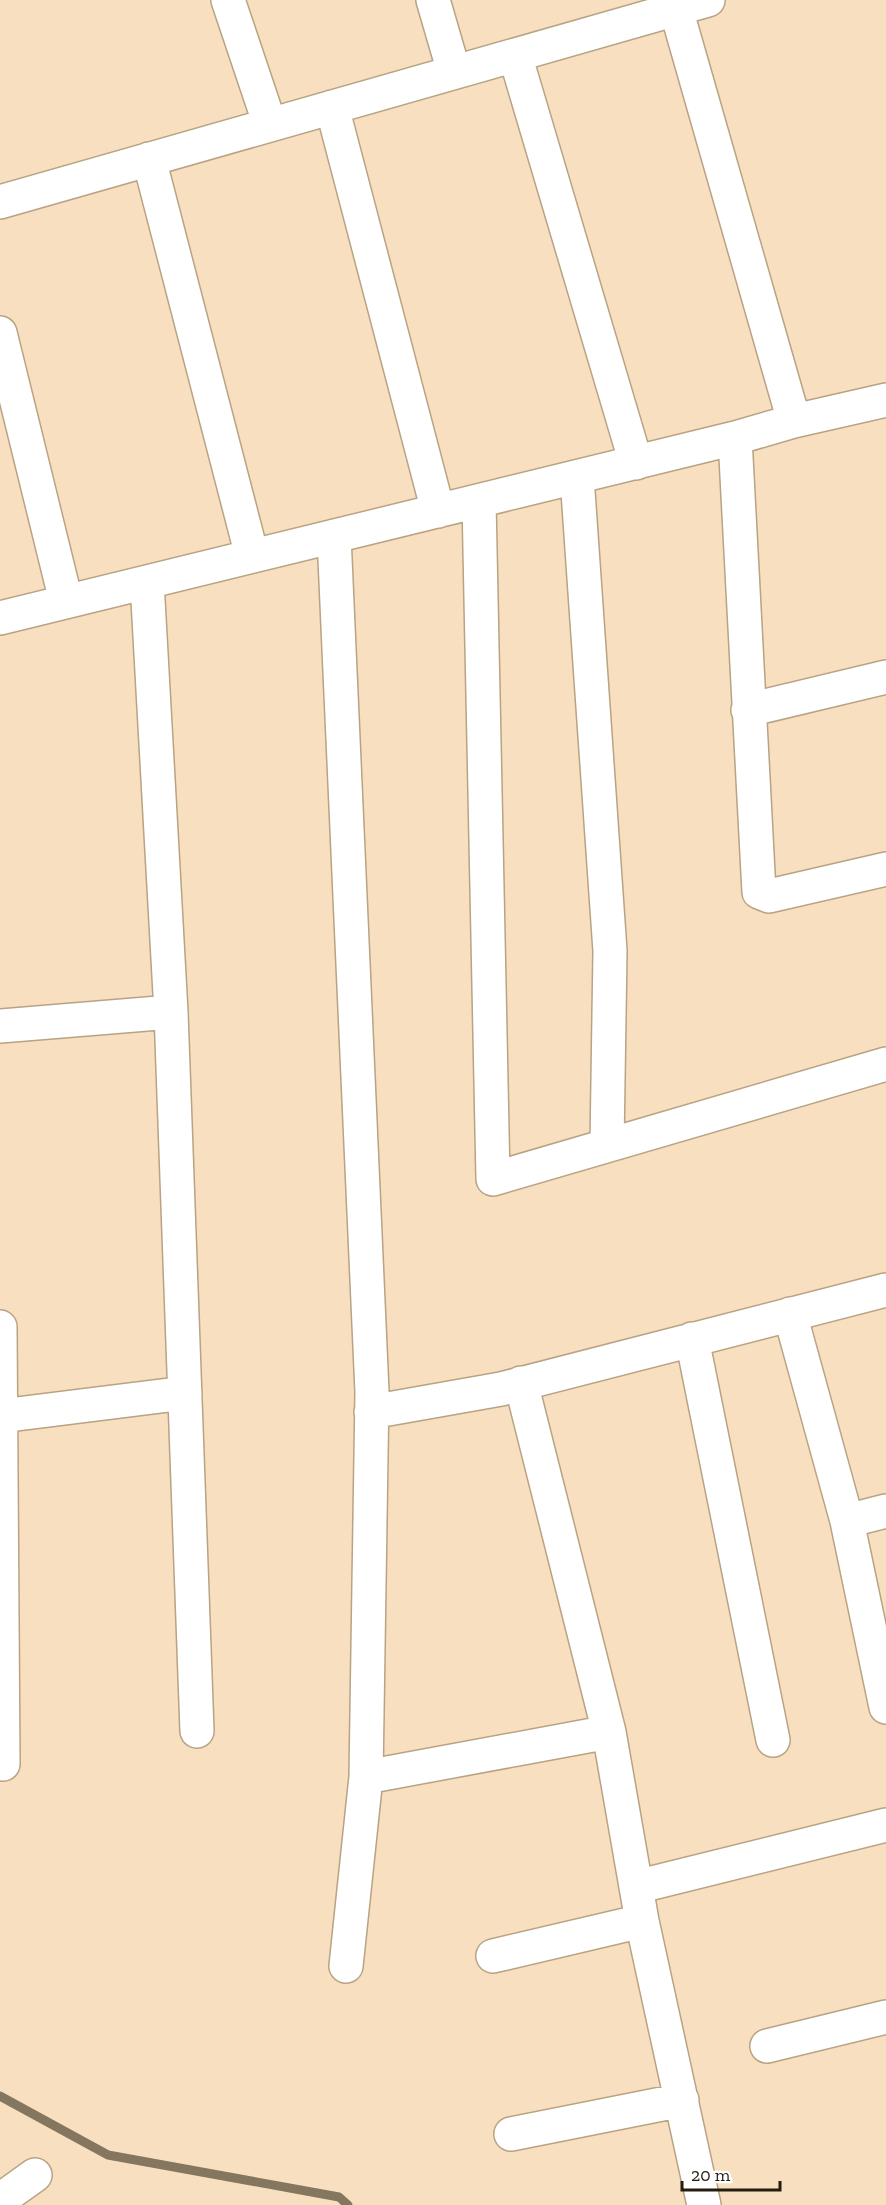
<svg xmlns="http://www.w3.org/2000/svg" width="886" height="2205" font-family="'Zilla Slab',serif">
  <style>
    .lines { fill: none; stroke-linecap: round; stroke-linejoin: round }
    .stream { stroke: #85765f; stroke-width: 9 }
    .minor-casing { stroke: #b8a384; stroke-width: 36 }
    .minor { stroke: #fff; stroke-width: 33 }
  </style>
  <rect width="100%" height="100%" fill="#f7dfbf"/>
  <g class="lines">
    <path class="stream" d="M0,2096L108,2155L339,2197L348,2205"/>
    <defs>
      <path id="minor" d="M228,0L270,125
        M433,0L454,72
        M676,9L794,421
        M515,55L636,463
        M332,107L438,511
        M149,159L252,556
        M0,202L708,0
        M0,333L66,601
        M735,438L759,892L769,896L886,869
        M577,477L610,951L607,1145
        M479,501L493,1179L886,1064
        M334,536L372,1392L366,1777L346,1966
        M147,582L171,1012L197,1731
        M0,618L735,438L794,421L886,400
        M748,710L886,677
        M0,1026L171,1012
        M790,1314L847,1521L886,1707
        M0,1327L3,1764
        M692,1339L773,1740
        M521,1383L609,1732L642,1921L704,2205
        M371,1412L501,1389L886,1290
        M1,1416L185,1393
        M847,1521L886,1511
        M366,1777L609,1732
        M636,1887L886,1825
        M493,1956L642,1921
        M767,2046L886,2017
        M511,2134L682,2100
        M0,2200L35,2175"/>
    </defs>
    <use href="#minor" class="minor-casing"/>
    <use href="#minor" class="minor"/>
  </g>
  <path d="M682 2181v9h98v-9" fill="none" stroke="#241c10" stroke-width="3"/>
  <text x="691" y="2181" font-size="18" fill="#241c10" stroke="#ffffff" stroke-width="4.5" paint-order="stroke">20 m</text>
</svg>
